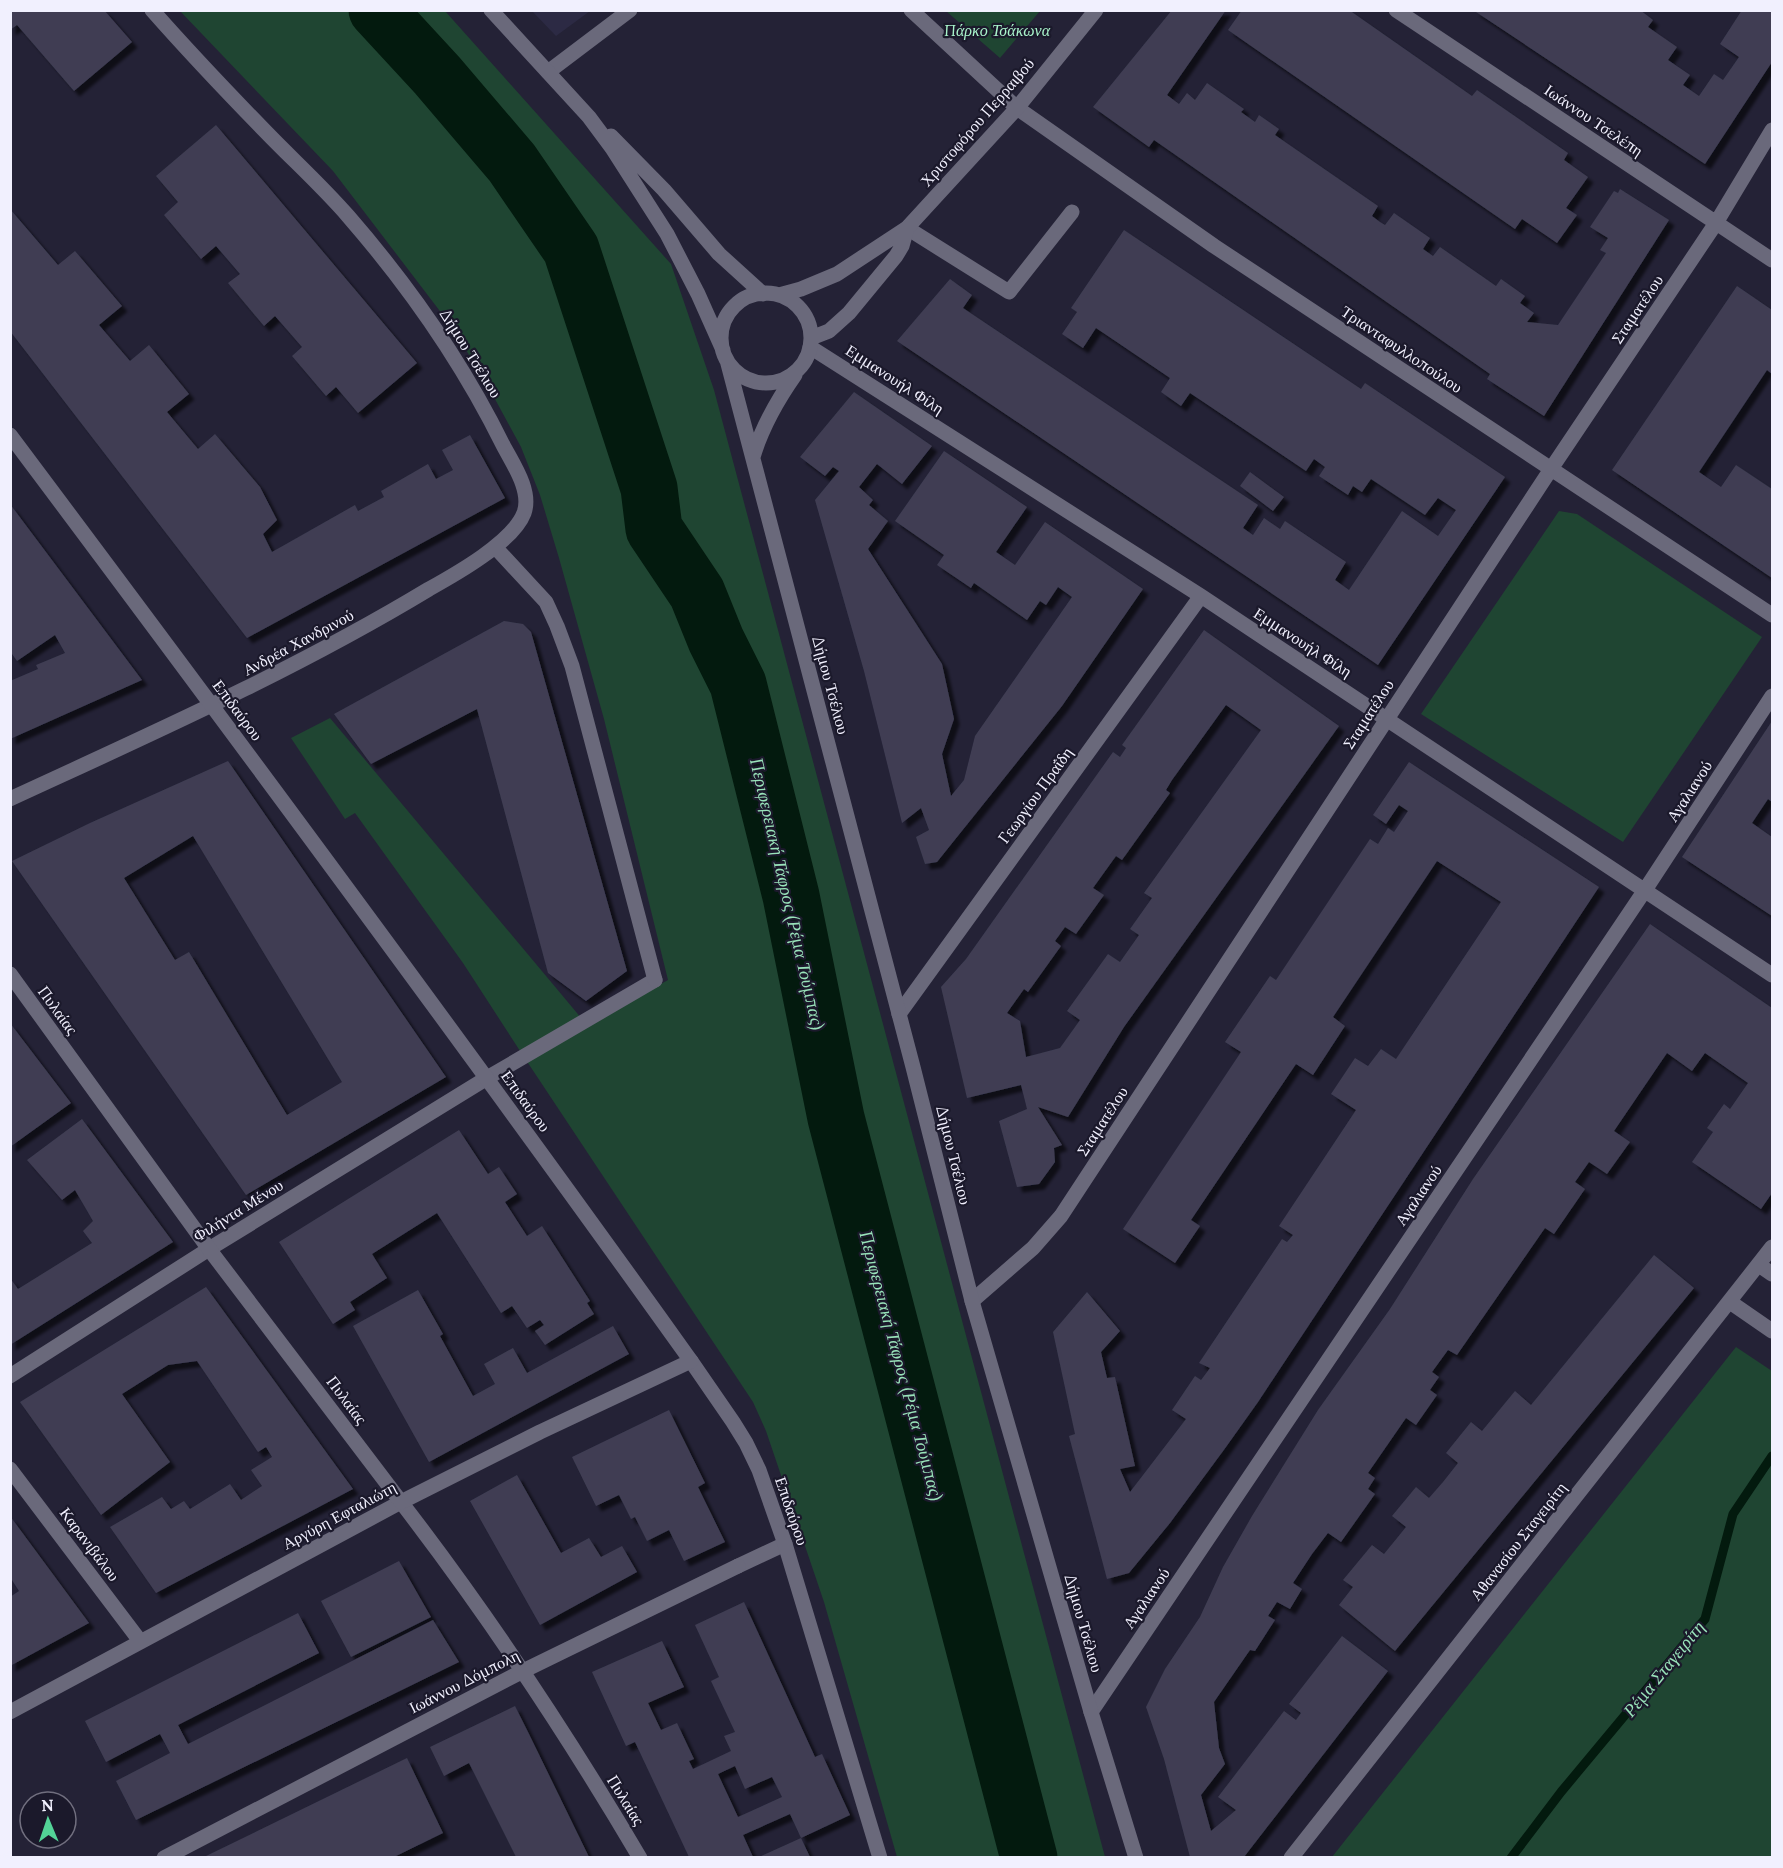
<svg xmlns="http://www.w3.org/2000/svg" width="1783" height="1868" font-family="Lora,serif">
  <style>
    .built { fill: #2c2a44 }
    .green { fill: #1f4532 }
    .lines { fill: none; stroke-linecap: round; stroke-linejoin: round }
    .stream { stroke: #031a0e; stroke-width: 9 }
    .river { stroke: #031a0e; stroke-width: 57 }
    .building { fill: #3f3e53; fill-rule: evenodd; filter: url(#shadow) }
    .service { stroke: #6a697b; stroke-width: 15 }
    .pedestrian { stroke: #6a697b; stroke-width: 15 }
    .minor { stroke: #6a697b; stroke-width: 15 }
    .tertiary { stroke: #6a697b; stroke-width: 15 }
    .labels { text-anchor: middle; stroke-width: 4.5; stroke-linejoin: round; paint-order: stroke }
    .park-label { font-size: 16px; font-style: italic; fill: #a9f4cb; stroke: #1b192b }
    .street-label { font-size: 16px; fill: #f1f0fe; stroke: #1b192b }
    .water-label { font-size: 18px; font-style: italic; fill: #99e3ba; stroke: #1b192b }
  </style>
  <defs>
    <filter id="shadow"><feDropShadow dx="5.5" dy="5.5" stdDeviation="1.5" flood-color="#0009"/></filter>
  </defs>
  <rect width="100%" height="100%" fill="#242236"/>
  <path class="built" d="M532,11H590L556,36Z"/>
  <path class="green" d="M180,11H445L671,264L714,390L1105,1857H897L824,1602L766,1431L753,1402L526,1060L668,980L604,719L559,558L540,495L521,447L483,377L449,323L333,171Z
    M946,11H1040L1000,58Z
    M1559,511L1577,514L1762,637L1623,842L1421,714Z
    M330,718L582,1019L522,1054L463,963L355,813L345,819L291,738Z
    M1736,1347L1772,1371V1857H1332Z"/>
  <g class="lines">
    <path class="stream" d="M1511,1858L1561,1792L1705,1619L1733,1514L1772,1456"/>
    <path class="river" d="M377,10L437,75L512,163L571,249L649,488L654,529L697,593L716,640L738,684L791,896L836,1118L1029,1858"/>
  </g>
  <path class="building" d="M10,10H104L132,42L74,91L17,25L10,30Z
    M1172,10H1226L1167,95L1179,104L1187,93L1195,100L1207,83L1244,109L1241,112L1255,122L1259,115L1279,129L1275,135L1378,206L1372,216L1380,222L1385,225L1394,213L1430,238L1423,249L1433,256L1440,247L1496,286L1501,279L1525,296L1520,303L1534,313L1527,322L1558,325L1606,253L1600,250L1608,238L1590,227L1614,191L1618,193L1620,189L1669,220L1544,416L1487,379L1490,374L1154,140L1149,147L1093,107Z
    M1242,10H1349L1472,96L1477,90L1568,153L1564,160L1588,177L1566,208L1577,215L1557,243L1522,219L1515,229L1228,30Z
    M1473,10H1640L1653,20L1648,27L1677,47L1668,60L1690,75L1683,85L1699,96L1714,74L1723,80L1739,57L1720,44L1742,10H1772V62L1705,164Z
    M216,125L417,363L358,413L336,387L326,396L292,356L302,347L275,316L264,326L228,283L240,274L216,246L201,259L164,215L178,202L156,176Z
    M10,209L58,265L75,251L122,306L99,325L130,361L149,345L189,394L167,412L198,449L215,434L260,487L277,520L263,534L272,552L355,505L358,511L384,497L381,491L428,464L436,479L453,470L442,450L470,435L505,498L247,638L10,331Z
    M1124,230L1361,389L1365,383L1505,477L1378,665L897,341L950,279L972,295L963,308L1258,505L1243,528L1253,535L1264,518L1280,529L1285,521L1346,562L1335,580L1349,590L1402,511L1438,536L1456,510L1438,498L1425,515L1371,479L1362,492L1353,486L1348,495L1319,476L1325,467L1314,459L1306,471L1190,393L1181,406L1161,392L1170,378L1096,328L1083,348L1062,334L1077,312L1071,308Z
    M1737,286L1772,310V374L1767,370L1699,472L1721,487L1736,465L1772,489V578L1612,470Z
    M854,392L932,446L902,484L877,464L859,487L873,500L869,505L888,521L868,549L942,664L954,719L942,754L951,796L964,780L975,736L1072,597L1058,587L1046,605L1040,601L1027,620L974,583L971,588L937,565L944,555L895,521L944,451L1027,507L996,552L1015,565L1045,522L1143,589L1062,706L937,862L925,864L916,837L929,830L921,808L902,823L864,671L815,500L839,471L833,467L825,476L800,457Z
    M1250,472L1284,497L1273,511L1240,486Z
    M10,504L142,680L10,739V681L38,669L36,665L65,653L55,635L17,661L10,651Z
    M504,621L523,624L531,632L627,971L586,1001L548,973L477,709L371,764L334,714Z
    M1204,630L1339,726L1124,1027L1068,1117L1038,1107L1062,1145L1054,1148L1055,1162L1039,1184L1017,1187L999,1121L1027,1109L1021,1085L967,1098L941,987L966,959L1113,752L1120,757L1126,748L1122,745ZM1226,705L1261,730L1144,893L1152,898L1130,929L1139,935L1120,962L1108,954L1067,1011L1080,1020L1060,1048L1026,1057L1020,1021L1007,1013L1024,989L1028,992L1061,946L1055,941L1065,927L1076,934L1104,895L1093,888L1116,856L1122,860L1170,793L1166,790L1172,780Z
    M1772,721V802L1768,799L1752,823L1772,837V916L1682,857Z
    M228,761L446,1077L246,1195L12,861L90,823ZM193,836L342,1082L287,1115L189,952L175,960L124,878Z
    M1409,762L1599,887L1258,1402L1226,1447L1170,1523L1129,1573L1107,1579L1069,1436L1075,1434L1053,1332L1087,1292L1120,1331L1101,1352L1107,1378L1115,1377L1135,1466L1120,1469L1130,1492L1186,1419L1172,1410L1195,1376L1201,1380L1210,1368L1199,1363L1282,1239L1287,1242L1293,1235L1279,1226L1356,1110L1331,1094L1355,1058L1368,1066L1381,1049L1396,1059L1501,902L1437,861L1333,1017L1345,1026L1313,1075L1296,1064L1191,1220L1200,1226L1175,1263L1123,1229L1241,1052L1225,1042L1270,976L1276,980L1370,839L1378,844L1388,828L1394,832L1408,811L1399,805L1386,824L1373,815Z
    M1650,924L1772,1008V1193L1761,1209L1692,1162L1713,1132L1707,1128L1724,1104L1730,1109L1748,1083L1705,1053L1692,1071L1667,1053L1614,1131L1630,1142L1607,1174L1589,1162L1575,1182L1585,1189L1554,1234L1545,1228L1457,1355L1448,1350L1432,1372L1439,1377L1430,1390L1437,1395L1416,1425L1406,1418L1368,1473L1375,1478L1368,1489L1375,1494L1341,1542L1328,1533L1312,1554L1293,1583L1302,1589L1290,1609L1277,1602L1268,1616L1275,1620L1255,1651L1250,1650L1214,1702L1219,1748L1225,1764L1201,1795L1211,1831L1236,1810L1218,1797L1284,1711L1296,1720L1301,1713L1289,1704L1342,1636L1388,1671L1244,1857H1190L1164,1759L1146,1707L1165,1669L1200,1617L1223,1567L1252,1516L1318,1410L1390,1309L1473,1179Z
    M10,1023L71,1103L10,1147Z
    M82,1119L173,1242L10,1345V1278L18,1289L92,1243L83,1231L93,1221L75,1190L62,1200L27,1160Z
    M459,1130L488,1174L499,1167L517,1194L505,1202L527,1236L542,1226L590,1301L587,1303L594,1314L545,1345L535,1331L544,1325L540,1320L527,1328L512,1306L501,1313L437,1213L372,1254L387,1278L350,1302L355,1310L333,1324L279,1242Z
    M1654,1255L1694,1288L1395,1651L1339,1605L1353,1587L1343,1580L1372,1545L1384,1554L1406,1527L1392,1516L1416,1487L1429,1498L1443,1482L1458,1463L1446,1453L1471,1422L1482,1431L1515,1391L1531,1405Z
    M206,1287L353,1489L156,1593L110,1527L162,1497L171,1509L184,1501L190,1509L230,1484L241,1500L262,1486L251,1470L272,1457L266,1447L258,1452L197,1361L168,1365L122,1394L170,1462L101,1515L20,1402Z
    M418,1290L443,1334L440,1336L473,1396L495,1384L484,1364L513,1348L527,1373L613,1326L629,1354L429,1462L353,1326Z
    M669,1410L705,1483L698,1487L725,1542L684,1561L669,1530L647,1541L635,1517L631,1519L619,1495L596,1506L572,1457Z
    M517,1475L561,1553L589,1538L601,1557L622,1546L637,1572L540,1625L470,1501Z
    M10,1516L89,1623L10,1666V1597L19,1591L10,1577Z
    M399,1561L431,1617L351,1657L321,1601Z
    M744,1602L815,1757L822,1754L850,1815L801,1838L790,1814L743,1835L753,1857H689L635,1742L626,1746L592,1672L662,1641L684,1687L648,1703L661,1730L677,1723L694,1759L689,1761L693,1769L731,1751L724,1736L735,1732L711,1681L719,1677L695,1625ZM735,1766L745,1789L772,1777L782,1797L738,1817L718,1774Z
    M298,1613L319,1653L178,1725L188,1744L433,1620L459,1662L136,1820L116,1781L170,1753L160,1734L106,1762L85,1721Z
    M515,1706L529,1734L589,1857H516L469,1763L444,1776L430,1747Z
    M407,1758L443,1833L394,1857H204Z
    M801,1838L810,1857H759Z"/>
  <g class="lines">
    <path class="service" d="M911,10L1017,108
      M907,228L1009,292L1072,212"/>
    <path class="pedestrian" d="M548,72L630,10
      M487,1078L655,980
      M738,1566L785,1544"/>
    <path class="minor" d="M1396,10L1772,260
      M1017,108L1214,246L1772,615
      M810,347L1201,596L1772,975
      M495,547L546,602L557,626L572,666L655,980
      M10,799C153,733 295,670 429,589C456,574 513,542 524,513C532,491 513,464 503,445C462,362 408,285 348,216C322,186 293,160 266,132C227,92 189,52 152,10
      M899,1014L1201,596
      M972,1301L1033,1248L1061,1216L1551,469L1716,223L1772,130
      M691,1361L733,1422L746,1443L759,1470L785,1544L880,1858
      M10,1376L209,1249L487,1078
      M10,1469L140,1641
      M10,1712L401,1502C488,1615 567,1734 640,1858
      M1091,1712L1645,890L1772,696
      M164,1858L523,1671L738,1566"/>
    <path class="tertiary" d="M491,10L589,117L612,148L667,234L698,294L723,350
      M611,136L664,190L719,254L763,294
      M721 338a45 45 0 1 1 90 0a45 45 0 1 1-90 0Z
      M779,295L801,289L837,274L907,228L1017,108L1096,10
      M811,338L829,331L849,313L896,256L902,246L907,228
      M727,360L913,1067L972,1301L1091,1712L1136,1858
      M10,435C240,742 468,1049 691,1361L540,1432L401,1502L209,1249L10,974
      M753,457C762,427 776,402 795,375
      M1759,1265L1772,1274
      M1730,1302L1772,1331
      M1291,1858L1772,1247"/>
  </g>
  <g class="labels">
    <g class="park-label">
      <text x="997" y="36">Πάρκο Τσάκωνα</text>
    </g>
    <g class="street-label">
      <text transform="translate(1594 120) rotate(34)" y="6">Ιωάννου Τσελέπη</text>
      <text transform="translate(977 122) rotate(-49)" y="6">Χριστοφόρου Περραιβού</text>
      <text transform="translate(1637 309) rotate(-56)" y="6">Σταματέλου</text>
      <text transform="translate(1402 349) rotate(34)" y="6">Τριανταφυλλοπούλου</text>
      <text transform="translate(471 353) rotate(58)" y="6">Δήμου Τσέλιου</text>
      <text transform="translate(895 379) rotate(33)" y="6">Εμμανουήλ Φίλη</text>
      <text transform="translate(298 642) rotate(-28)" y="6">Ανδρέα Χανδρινού</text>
      <text transform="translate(1303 642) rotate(33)" y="6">Εμμανουήλ Φίλη</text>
      <text transform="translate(831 685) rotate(75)" y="6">Δήμου Τσέλιου</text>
      <text transform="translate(238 710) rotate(53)" y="6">Επιδαύρου</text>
      <text transform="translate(1368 714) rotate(-57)" y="6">Σταματέλου</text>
      <text transform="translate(1689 791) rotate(-57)" y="6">Αγαλιανού</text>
      <text transform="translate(1035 795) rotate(-54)" y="6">Γεωργίου Πραΐδη</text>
      <text transform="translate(58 1010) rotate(54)" y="6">Πυλαίας</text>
      <text transform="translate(526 1101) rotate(54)" y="6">Επιδαύρου</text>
      <text transform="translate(1102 1121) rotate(-57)" y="6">Σταματέλου</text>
      <text transform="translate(954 1155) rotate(76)" y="6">Δήμου Τσέλιου</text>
      <text transform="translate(1418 1195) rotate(-56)" y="6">Αγαλιανού</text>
      <text transform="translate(238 1210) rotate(-32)" y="6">Φιλήντα Μένου</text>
      <text transform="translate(347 1400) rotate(53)" y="6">Πυλαίας</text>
      <text transform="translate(792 1511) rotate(71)" y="6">Επιδαύρου</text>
      <text transform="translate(339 1515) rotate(-28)" y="6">Αργύρη Εφταλιώτη</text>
      <text transform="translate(1518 1541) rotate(-52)" y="6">Αθανασίου Σταγειρίτη</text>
      <text transform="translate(90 1544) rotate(53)" y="6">Καρανιβάλου</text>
      <text transform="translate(1146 1598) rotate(-56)" y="6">Αγαλιανού</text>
      <text transform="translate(1084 1623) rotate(74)" y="6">Δήμου Τσέλιου</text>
      <text transform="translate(464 1681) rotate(-27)" y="6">Ιωάννου Δόμπολη</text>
      <text transform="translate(626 1800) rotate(58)" y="6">Πυλαίας</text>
    </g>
    <g class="water-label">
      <text transform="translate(787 894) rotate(77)" y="6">Περιφερειακή Τάφρος (Ρέμα Τούμπας)</text>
      <text transform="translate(901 1366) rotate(75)" y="6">Περιφερειακή Τάφρος (Ρέμα Τούμπας)</text>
      <text transform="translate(1664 1669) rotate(-51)" y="6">Ρέμα Σταγειρίτη</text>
    </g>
  </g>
  <rect width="1783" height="1868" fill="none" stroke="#f1f0fe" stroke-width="24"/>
  <g transform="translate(48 1820) rotate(358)"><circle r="28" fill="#1b192b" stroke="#716f7f" stroke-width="1.5"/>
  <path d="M0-4.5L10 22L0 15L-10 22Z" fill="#53d397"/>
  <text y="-9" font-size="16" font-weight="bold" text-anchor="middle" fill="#f1f0fe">N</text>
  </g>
</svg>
